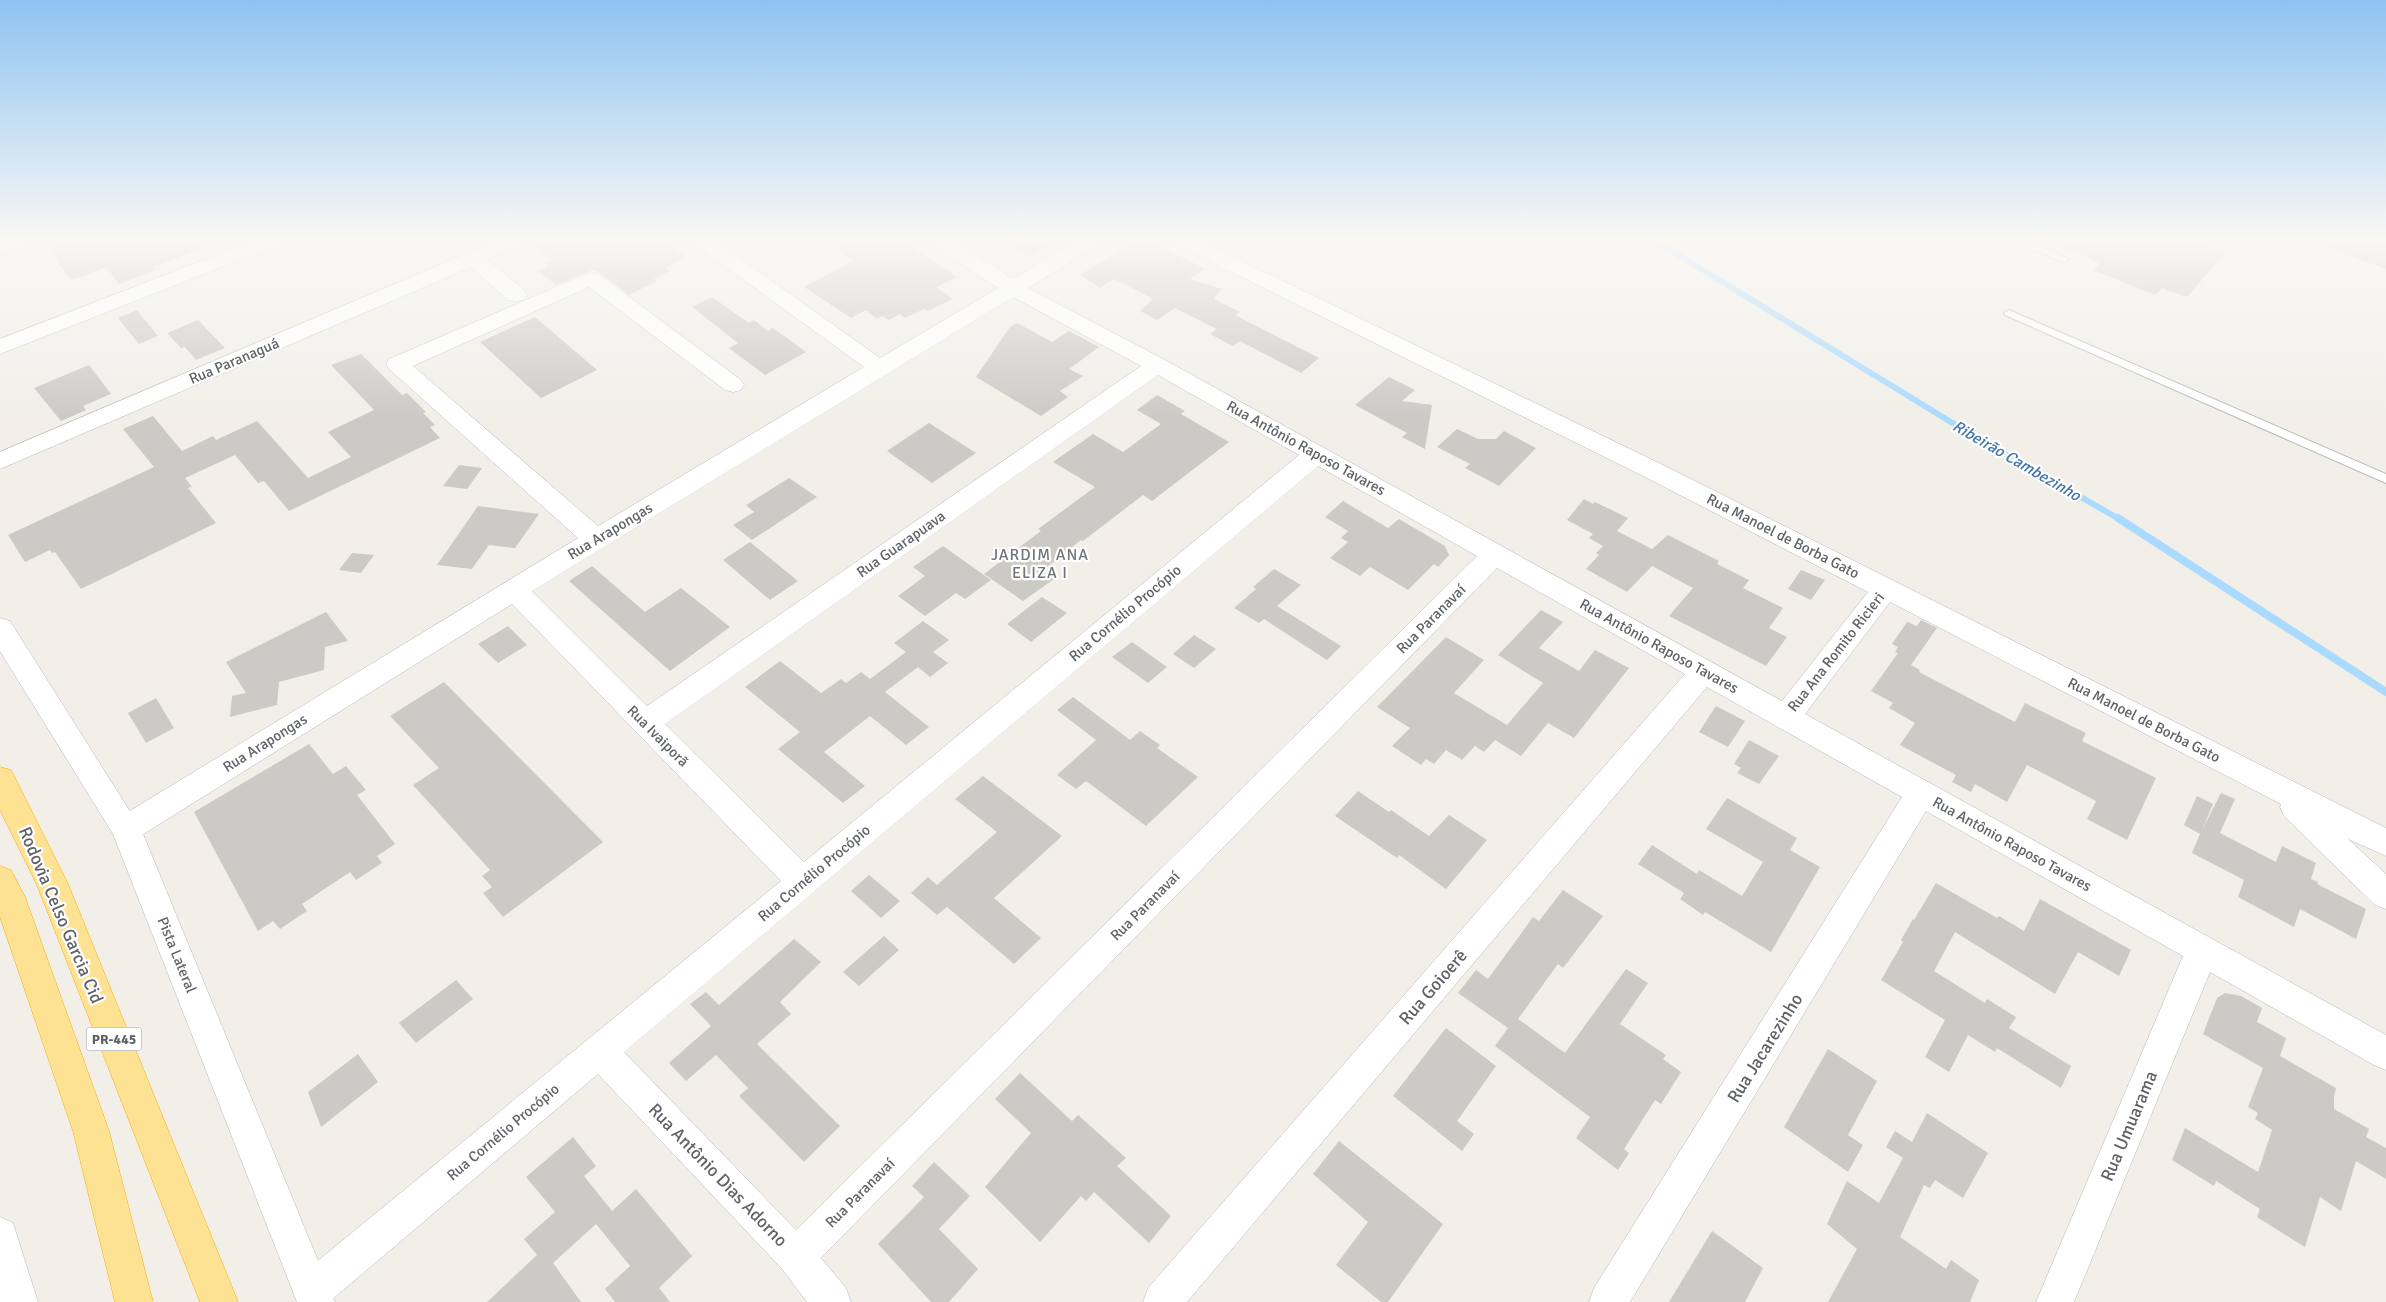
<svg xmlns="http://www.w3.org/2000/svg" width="2386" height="1302" font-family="Signika,sans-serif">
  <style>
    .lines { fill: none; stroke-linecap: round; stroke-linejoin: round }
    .stream-far1 { stroke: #aadaff; stroke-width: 6 }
    .stream { stroke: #aadaff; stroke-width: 8 }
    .building { fill: #cccac5 }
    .service-casing { stroke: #b5b8bc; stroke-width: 2 }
    .minor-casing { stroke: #b5b8bc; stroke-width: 1 }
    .tertiary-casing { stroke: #b5b8bc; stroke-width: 1 }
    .motorway-casing { stroke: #f9ab00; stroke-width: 1 }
    .service { fill: #fff; fill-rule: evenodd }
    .minor { fill: #fff; fill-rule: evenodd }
    .tertiary { fill: #fff; fill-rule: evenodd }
    .motorway { fill: #fde293; fill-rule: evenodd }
    .labels { text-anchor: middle; stroke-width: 4.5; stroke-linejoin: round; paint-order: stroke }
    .shield { fill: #fff; stroke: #8f9295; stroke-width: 1 }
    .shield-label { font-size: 14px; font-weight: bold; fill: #5f6368 }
    .street-label { font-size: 15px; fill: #5f6368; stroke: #fff }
    .water-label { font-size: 16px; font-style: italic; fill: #4174aa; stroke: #fff }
    .neighbourhood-label { font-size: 16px; letter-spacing: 1px; fill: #70757a; stroke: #fff }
    .near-street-label { font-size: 18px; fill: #5f6368; stroke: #fff }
  </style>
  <rect width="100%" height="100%" fill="#f1efe8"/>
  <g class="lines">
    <path class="stream-far1" d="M1643,237L1677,254L1972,435L2121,520"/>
    <path class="stream" d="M2118,518L2386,692"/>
  </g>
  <path class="building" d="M82,237H227V239L153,267L156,270L119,284L106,267L72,280L58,264L61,263L50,249Z
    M561,237H658L687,257L665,268L670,271L654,279L657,281L629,295L599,272L592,270L556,285L538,271L548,266L545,263L553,260L537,247Z
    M820,237H888L894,240L899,238L957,277L936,287L953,299L928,311L924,309L905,318L900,314L889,320L882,316L877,319L866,310L851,318L804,287L854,261Z
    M991,237H1066L1030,257Z
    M1142,237L1205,269L1190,279L1222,289L1214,299L1240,312L1235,315L1319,358L1301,373L1240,341L1233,346L1210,334L1217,329L1175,308L1157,320L1140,311L1153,299L1118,281L1113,279L1100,288L1080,275Z
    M2037,237H2185L2226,252L2187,297L2162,288L2155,295L2093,270L2100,263Z
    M2303,237H2386V269L2303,239Z
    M712,297L749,323L754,320L768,331L773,328L806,352L765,375L729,348L738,343L692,307Z
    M137,310L158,336L139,344L118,318Z
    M535,317L597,370L541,398L480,342Z
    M198,320L225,348L196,360L185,347L181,348L167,333Z
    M1017,323L1052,342L1069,331L1099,347L1069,369L1083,376L1060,391L1068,397L1041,416L976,377L1010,327Z
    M361,354L402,395L407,393L426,412L423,413L435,425L430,427L440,438L289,511L264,481L258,483L235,455L185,478L192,487L188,488L216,523L81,589L55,552L52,553L50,550L25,562L8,535L154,467L123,429L153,416L182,451L213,436L216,440L257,421L308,478L351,457L328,432L374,410L331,365Z
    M89,365L111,394L83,406L86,410L61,421L34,388Z
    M1389,377L1415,390L1402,401L1432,405L1425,449L1402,437L1407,433L1355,405Z
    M1157,395L1185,411L1181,414L1229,442L1152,501L1143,495L1083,541L1081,540L1042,571L1054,579L1023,601L984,574L1041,531L1038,529L1095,487L1053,462L1093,434L1123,452L1161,424L1137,410Z
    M929,423L976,453L932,483L887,451Z
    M1457,429L1478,439H1496L1504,431L1536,448L1499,486L1465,468L1470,464L1437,447Z
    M459,465L482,468L467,489L443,486Z
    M789,478L817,497L752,540L733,525L754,512L746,505Z
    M1584,499L1593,504L1595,502L1628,518L1617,531L1652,549L1668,535L1719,561L1717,564L1749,580L1743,588L1783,608L1769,628L1787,637L1766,666L1669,616L1693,588L1652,566L1627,592L1586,569L1599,555L1596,553L1603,546L1589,538L1593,534L1567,520Z
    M1343,501L1388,528L1399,519L1445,546L1449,555L1438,567L1434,564L1408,590L1370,567L1360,576L1330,558L1348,542L1341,538L1348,531L1325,517Z
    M478,506L539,514L515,548L489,545L472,569L437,565Z
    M750,542L798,581L770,600L723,560Z
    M943,546L991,580L965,599L956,593L925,616L898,596L925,576L913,567Z
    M352,553L374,555L361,573L339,570Z
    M592,566L645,612L681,588L730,627L670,671L569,581Z
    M1274,569L1301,585L1277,606L1341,646L1327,660L1264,619L1259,623L1234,608L1256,589L1253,587Z
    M1801,570L1825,580L1811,600L1788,589Z
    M1042,597L1067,613L1031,642L1007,624Z
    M1541,610L1563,622L1539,648L1579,671L1595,650L1629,668L1574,738L1548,723L1521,756L1495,740L1484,752L1475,746L1462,760L1446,750L1434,764L1426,759L1421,765L1392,746L1410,728L1377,707L1446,637L1484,660L1454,693L1507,725L1543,683L1498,655Z
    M326,612L348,641L325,647L324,670L279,682L277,705L230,717L232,696L246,693L226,662Z
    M1921,620L1937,628L1911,665L1920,670L1919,672L2015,722L2025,703L2086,733L2082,741L2156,778L2127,840L2087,819L2096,801L2027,765L2007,802L1975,784L1971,792L1952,782L1956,775L1900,745L1915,723L1889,708L1893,703L1871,691L1898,653L1895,652L1898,647L1892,644L1907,622L1917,626Z
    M923,621L949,640L933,652L948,663L930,677L918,667L885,692L929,727L906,745L870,716L824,752L865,786L843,803L778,749L800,732L745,687L780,661L821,693L841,679L846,683L861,672L870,679L906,652L894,643Z
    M508,626L527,645L498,663L478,644Z
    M1194,635L1216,649L1194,668L1173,654Z
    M1132,642L1167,667L1148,683L1112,657Z
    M444,682L603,842L503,917L483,893L492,887L482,876L490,870L413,785L439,768L390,716Z
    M1073,697L1130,740L1140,731L1160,745L1157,748L1198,777L1146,826L1086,781L1076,789L1057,775L1096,740L1057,710Z
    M156,698L174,728L146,743L128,713Z
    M1716,706L1745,721L1728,747L1699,732Z
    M1749,740L1779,756L1759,784L1737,773L1741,768L1734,764Z
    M309,744L333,774L346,766L366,790L357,795L395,844L377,856L382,863L356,880L350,872L302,904L307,911L280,929L273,921L258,931L194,812Z
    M983,776L1062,836L994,898L1041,938L1014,964L947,907L937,915L911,893L928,877L937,885L997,832L955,799Z
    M1358,791L1389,812L1391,810L1429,836L1449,815L1487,840L1446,889L1399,855L1397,858L1335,816Z
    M2221,793L2235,799L2220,833L2276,862L2282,846L2316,863L2311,879L2318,882L2317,884L2366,909L2356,939L2300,909L2294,927L2238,897L2244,880L2192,853L2200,834L2184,825L2197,796L2213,804L2202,830Z
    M1727,798L1797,838L1790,850L1820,867L1771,952L1705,912L1703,915L1680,899L1684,893L1638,864L1652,845L1697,874L1699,870L1742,896L1763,862L1706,829Z
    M869,875L900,901L881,918L851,891Z
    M1936,883L1997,918L1999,916L2024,931L2040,899L2131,950L2119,976L2078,952L2055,994L1955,932L1934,971L1985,1003L1987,999L2016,1017L2009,1028L2071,1066L2061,1088L1997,1048L1995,1052L1968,1035L1949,1072L1925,1057L1945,1020L1881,980L1903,942L1901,940L1913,919L1914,920Z
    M1563,890L1603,916L1563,968L1558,964L1518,1019L1565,1053L1626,969L1648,983L1620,1024L1666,1055L1663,1059L1681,1072L1661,1104L1655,1100L1624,1149L1629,1153L1618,1170L1576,1138L1590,1117L1495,1046L1508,1028L1458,993L1476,970L1488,979L1533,917L1539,921Z
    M884,936L899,950L859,986L843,972Z
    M794,939L821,962L780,1002L791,1014L757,1044L840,1126L804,1162L739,1096L748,1088L716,1055L686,1081L669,1063L711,1026L690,1004L706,992L719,1005Z
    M456,980L473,999L416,1043L399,1023Z
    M2225,993L2241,996L2262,1008L2257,1022L2286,1038L2280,1056L2336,1088L2334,1096V1109L2369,1129L2366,1137L2386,1148V1179L2356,1161L2341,1211L2320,1197L2305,1247L2257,1217L2260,1209L2216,1181L2214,1186L2172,1160L2185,1128L2258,1172L2272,1130L2255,1119L2258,1113L2248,1107L2263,1068L2203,1034L2217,998Z
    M1446,1028L1496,1066L1457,1121L1474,1134L1462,1151L1393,1096Z
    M1828,1049L1877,1081L1848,1135L1863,1145L1848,1172L1784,1127Z
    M358,1054L378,1082L321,1127L308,1092Z
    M1020,1073L1072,1121L1078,1115L1126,1158L1117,1166L1171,1216L1149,1243L1094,1192L1086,1201L1081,1196L1040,1242L985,1187L1031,1133L995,1099Z
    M1927,1113L1988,1153L1963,1198L1935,1180L1930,1188L1924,1185L1900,1237L1946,1269L1951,1260L1979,1280L1970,1302H1828L1857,1249L1827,1224L1847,1181L1879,1203L1903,1158L1886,1147L1895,1131L1912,1142Z
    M573,1137L596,1166L584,1176L612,1211L636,1189L692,1256L659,1288L670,1302H615L605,1289L630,1266L596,1224L553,1263L581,1302H487L537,1255L524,1239L555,1212L526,1177Z
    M1339,1141L1443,1224L1388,1302H1381L1336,1265L1368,1222L1313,1174Z
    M934,1162L970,1196L939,1229L978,1269L949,1302H931L878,1244L924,1197L912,1186Z
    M1712,1231L1763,1268L1745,1302H1669Z"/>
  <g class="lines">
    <defs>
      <path id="service" d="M2004,237H2018L2069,259L2064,262L2060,261Z
        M2009,310L2386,474V483L2005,315L2004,313Z"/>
      <path id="minor" d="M12,237H41L38,241L0,254V241Z
        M263,237H291L288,241L0,354V339Z
        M505,237H532L529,241L487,259L524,290L527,295L524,300L516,301L508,300L471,267L0,469V452Z
        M687,237H710L880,358L998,288L927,241L924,237H948L1013,279L1083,237H1107L1104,241L1028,288L1165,360L1782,701L1868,592L1647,478L1169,241L1166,237H1192L1665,466L2386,828V856L2348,839L2386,874V909L2375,905L2284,816L2280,807L2281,804L1890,602L1805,714L2386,1035V1070L2374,1065L2210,972L2074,1302H2036L2183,956L1926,811L1630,1302H1589L1594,1288L1902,797L1707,687L1187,1302H1143L1148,1288L1685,674L1497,568L821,1258L846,1288L851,1302H807L783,1270L598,1074L329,1302H297L293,1291L298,1277L781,881L512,604L137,838L126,842L115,838L111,829L115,820L578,538L389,369L386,364L389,359L591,272L598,274L741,380L744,385L741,390L733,392L725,390L589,287L413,366L598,526L864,367L690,241ZM1013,297L1141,366L647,706L532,591ZM1158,375L1299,455L804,862L665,724ZM1318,466L1477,556L796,1230L624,1052Z"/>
      <path id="tertiary" d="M0,618L10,621L141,829L335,1302H297L113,834L0,651Z
        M0,1217L13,1223L38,1302H0Z"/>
      <path id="motorway" d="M0,767L11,770L68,884L238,1302H200L37,885L0,810Z
        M0,866L11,870L25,897L109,1131L153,1302H115L73,1131L0,917Z"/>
    </defs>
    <use href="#service" class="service-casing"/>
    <use href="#minor" class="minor-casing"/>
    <use href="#tertiary" class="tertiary-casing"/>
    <use href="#motorway" class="motorway-casing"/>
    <use href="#service" class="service"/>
    <use href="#minor" class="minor"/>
    <use href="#tertiary" class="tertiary"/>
    <use href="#motorway" class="motorway"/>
  </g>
  <linearGradient id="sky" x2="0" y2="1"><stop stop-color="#8fc3f1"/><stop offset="0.57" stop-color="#f9f8f5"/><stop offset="1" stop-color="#f9f8f5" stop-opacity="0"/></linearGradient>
  <rect width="2386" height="419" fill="url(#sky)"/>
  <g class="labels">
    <rect class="shield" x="86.5" y="1027.5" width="55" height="23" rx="4"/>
    <g class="shield-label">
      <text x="114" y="1044">PR-445</text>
    </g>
    <g class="street-label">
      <text transform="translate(234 361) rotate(-23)" y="5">Rua Paranaguá</text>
      <text transform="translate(1306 448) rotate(29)" y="5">Rua Antônio Raposo Tavares</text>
      <text transform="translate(610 531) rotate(-31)" y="5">Rua Arapongas</text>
      <text transform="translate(1783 536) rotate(27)" y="5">Rua Manoel de Borba Gato</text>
      <text transform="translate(901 544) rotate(-35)" y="5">Rua Guarapuava</text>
      <text transform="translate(1125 613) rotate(-40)" y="5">Rua Cornélio Procópio</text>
      <text transform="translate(1431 619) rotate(-45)" y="5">Rua Paranavaí</text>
      <text transform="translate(1659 646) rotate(29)" y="5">Rua Antônio Raposo Tavares</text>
      <text transform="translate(1836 652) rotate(-52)" y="5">Rua Ana Romito Ricieri</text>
      <text transform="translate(2144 720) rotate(27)" y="5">Rua Manoel de Borba Gato</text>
      <text transform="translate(658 736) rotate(45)" y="5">Rua Ivaiporã</text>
      <text transform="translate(265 743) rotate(-32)" y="5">Rua Arapongas</text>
      <text transform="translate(2012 844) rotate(29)" y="5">Rua Antônio Raposo Tavares</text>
      <text transform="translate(814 873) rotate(-40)" y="5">Rua Cornélio Procópio</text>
      <text transform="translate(1145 906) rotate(-45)" y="5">Rua Paranavaí</text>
      <text transform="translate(177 955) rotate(68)" y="5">Pista Lateral</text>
      <text transform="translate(503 1132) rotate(-40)" y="5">Rua Cornélio Procópio</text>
      <text transform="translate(860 1193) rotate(-45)" y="5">Rua Paranavaí</text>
    </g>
    <g class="water-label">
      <text transform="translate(2017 460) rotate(30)" y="6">Ribeirão Cambezinho</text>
    </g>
    <g class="neighbourhood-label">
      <text x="1040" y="560">JARDIM ANA<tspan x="1040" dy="18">ELIZA I</tspan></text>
    </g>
    <g class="near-street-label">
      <text transform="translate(61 915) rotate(67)" y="6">Rodovia Celso Garcia Cid</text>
      <text transform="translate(1433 987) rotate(-49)" y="6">Rua Goioerê</text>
      <text transform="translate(1765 1048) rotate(-58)" y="6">Rua Jacarezinho</text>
      <text transform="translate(2129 1126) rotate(-67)" y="6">Rua Umuarama</text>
      <text transform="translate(718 1175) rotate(46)" y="6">Rua Antônio Dias Adorno</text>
    </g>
  </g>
</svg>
